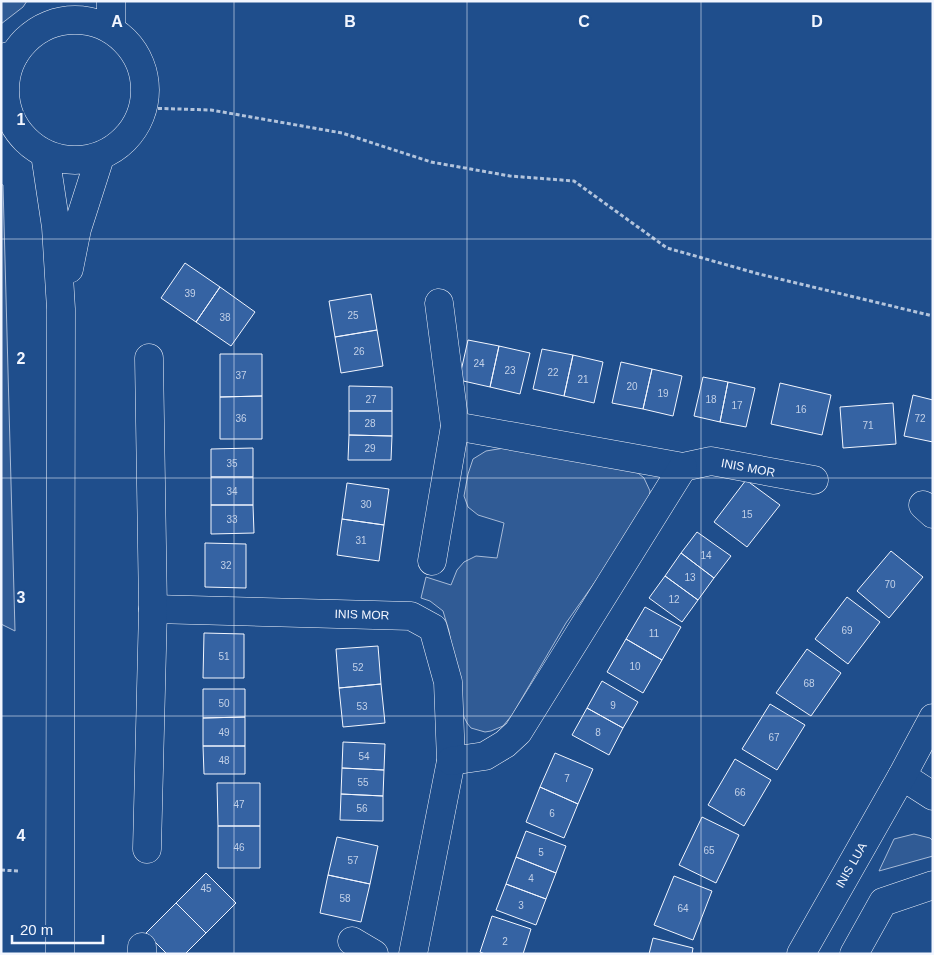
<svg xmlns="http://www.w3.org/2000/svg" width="934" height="955" font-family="Helvetica,sans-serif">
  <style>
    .built { fill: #305b95; stroke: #a8bbd7 }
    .building { fill: #3563a3; stroke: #f2f6ff }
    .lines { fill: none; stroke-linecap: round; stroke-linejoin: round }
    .street-casing { stroke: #f2f6ff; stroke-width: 29 }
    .secondary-casing { stroke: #f2f6ff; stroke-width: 29 }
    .path { stroke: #b3c4dc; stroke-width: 3; stroke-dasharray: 4 2.5; stroke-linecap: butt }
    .street { stroke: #1f4e8c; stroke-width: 28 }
    .secondary { stroke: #1f4e8c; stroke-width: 28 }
    .grid { fill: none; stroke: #f2f6ff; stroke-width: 1; stroke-opacity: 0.55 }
    .labels { text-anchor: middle; stroke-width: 4; stroke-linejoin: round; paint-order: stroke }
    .number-label { font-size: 10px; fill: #c3d1e8 }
    .street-label { font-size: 12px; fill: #f2f6ff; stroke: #1f4e8c }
    .grid-label { font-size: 16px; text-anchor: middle; font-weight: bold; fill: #f2f6ff; stroke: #1f4e8c; stroke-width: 4; stroke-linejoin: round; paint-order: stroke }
  </style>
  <rect width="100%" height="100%" fill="#1f4e8c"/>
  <path class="built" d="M1,1H27L23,7L1,24Z
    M1,184L3,185L15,631L1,624Z
    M504,448L629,469L638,473L644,478L650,491L649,498L641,517L566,623L512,715L503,726L491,731L485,732L471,728L467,723L462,713L449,631L443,611L430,601L421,598L426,577L451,585L457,570L464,562L476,556L497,558L504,523L478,515L468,507L464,496L468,474L473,459L486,451Z
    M914,834L930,838L933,841V856L879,871L894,839Z"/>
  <path class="building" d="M185,263L220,287L196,322L161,298Z
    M220,287L255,312L231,346L196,322Z
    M371,294L377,330L335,337L329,301Z
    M377,330L383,366L341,373L335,337Z
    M468,340L499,346L490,387L459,380Z
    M499,346L530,353L520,394L490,387Z
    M542,349L573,355L564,396L533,389Z
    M220,354H262V396L220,397Z
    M573,355L603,362L594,403L564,396Z
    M621,362L652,369L643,409L612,403Z
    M652,369L682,376L673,416L643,409Z
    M703,377L728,382L720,422L694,416Z
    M728,382L755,388L746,427L720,422Z
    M780,383L831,395L822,435L771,424Z
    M349,386L392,387V411H349Z
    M913,395L933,400V442L904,436Z
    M262,396V439H220V397Z
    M893,403L896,444L843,448L840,407Z
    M349,411H392V436L349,435Z
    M349,435L392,436L391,460H348Z
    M253,448V477H211V449Z
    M211,477H253V505H211Z
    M746,480L780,505L747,547L714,522Z
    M347,483L389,489L384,525L342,519Z
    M211,505H253L254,533L211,534Z
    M342,519L384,525L379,561L337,555Z
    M697,532L731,556L714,578L681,553Z
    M205,543L246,544V588L205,587Z
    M891,551L923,577L889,618L857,591Z
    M681,553L714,578L698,600L665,576Z
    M665,576L698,600L682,622L649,598Z
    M847,597L880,622L848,664L815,639Z
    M645,607L681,627L662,660L626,639Z
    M204,633L244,634V678H203Z
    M626,639L662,660L643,693L607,672Z
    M378,646L381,684L339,688L336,649Z
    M807,649L841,673L811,716L776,693Z
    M602,681L638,702L623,728L587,708Z
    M381,684L385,723L343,727L339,688Z
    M203,689H245V717L203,718Z
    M770,704L805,725L777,770L742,749Z
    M587,708L623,728L609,755L572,735Z
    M245,717V746H203V718Z
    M343,742L385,744L384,770L342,768Z
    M203,746H245V774H204Z
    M555,753L593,769L578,804L540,787Z
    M735,759L771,780L744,826L708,805Z
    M342,768L384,770L383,796L341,794Z
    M217,783H260V826H218Z
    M540,787L578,804L564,838L526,822Z
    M341,794L383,796V821L340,820Z
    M702,817L739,835L716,883L679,865Z
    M218,826H260V868H218Z
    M526,831L566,846L556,873L516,857Z
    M337,837L378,846L370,884L328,875Z
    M516,857L556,873L546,899L506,884Z
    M206,873L236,903L206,933L176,903Z
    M328,875L370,884L361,922L320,913Z
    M674,876L712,891L693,940L654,925Z
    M506,884L546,899L536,925L496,910Z
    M176,903L206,933L185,954H167L146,933Z
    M492,916L531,929L523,954H485L480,952Z
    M653,938L693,948L692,954H649Z"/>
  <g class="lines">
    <defs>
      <g id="street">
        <path d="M1,58L14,55"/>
        <path d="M1,111L8,113"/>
        <path id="s1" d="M455,426L683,467L711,461L814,480"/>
        <path d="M923,505L933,514"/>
        <path d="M432,561L455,426L439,303"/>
        <path id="s2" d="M153,609L411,616L433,628L448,682L451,761L413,954"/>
        <path d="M451,761L485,756L505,744L518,732L683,467"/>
        <path d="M902,776L933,796"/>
        <path d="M147,849L153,609L149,358"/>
        <path d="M352,941L374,954"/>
        <path d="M142,954V947"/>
        <path id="s3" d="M801,954L902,776L933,718"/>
        <path d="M854,954L883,902L933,885"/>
      </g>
      <path id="secondary" d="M111,1V29
        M5 90a70 70 0 1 1 140 0a70 70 0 1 1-140 0Z
        M45,154L56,227L61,309L60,954
        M69,269L77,229L100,157"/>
    </defs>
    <use href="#street" class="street-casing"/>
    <use href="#secondary" class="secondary-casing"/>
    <path class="path" d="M145,108L211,110L342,133L431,162L510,176L574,181L667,248L759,274L933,316
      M1,870L18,871"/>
    <use href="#street" class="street"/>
    <use href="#secondary" class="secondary"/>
  </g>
  <path class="grid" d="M234,1V954M467,1V954M701,1V954M1,239H933M1,478H933M1,716H933"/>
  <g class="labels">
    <g class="number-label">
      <text x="190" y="297">39</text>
      <text x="353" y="319">25</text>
      <text x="225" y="321">38</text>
      <text x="359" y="355">26</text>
      <text x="479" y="367">24</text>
      <text x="510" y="374">23</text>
      <text x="553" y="376">22</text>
      <text x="241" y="379">37</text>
      <text x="583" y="383">21</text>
      <text x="632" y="390">20</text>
      <text x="663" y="397">19</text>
      <text x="371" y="403">27</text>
      <text x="711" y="403">18</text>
      <text x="737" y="409">17</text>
      <text x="801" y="413">16</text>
      <text x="241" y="422">36</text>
      <text x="920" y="422">72</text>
      <text x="370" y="427">28</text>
      <text x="868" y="429">71</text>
      <text x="370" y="452">29</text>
      <text x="232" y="467">35</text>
      <text x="232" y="495">34</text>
      <text x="366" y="508">30</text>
      <text x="747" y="518">15</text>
      <text x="232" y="523">33</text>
      <text x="361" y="544">31</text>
      <text x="706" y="559">14</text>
      <text x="226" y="569">32</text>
      <text x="690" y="581">13</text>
      <text x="890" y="588">70</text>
      <text x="674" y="603">12</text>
      <text x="847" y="634">69</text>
      <text x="654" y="637">11</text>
      <text x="224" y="660">51</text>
      <text x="635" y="670">10</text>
      <text x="358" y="671">52</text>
      <text x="809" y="687">68</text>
      <text x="224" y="707">50</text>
      <text x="613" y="709">9</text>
      <text x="362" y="710">53</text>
      <text x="224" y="736">49</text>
      <text x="598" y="736">8</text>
      <text x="774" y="741">67</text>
      <text x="364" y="760">54</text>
      <text x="224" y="764">48</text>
      <text x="567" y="782">7</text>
      <text x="363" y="786">55</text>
      <text x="740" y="796">66</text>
      <text x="239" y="808">47</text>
      <text x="362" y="812">56</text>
      <text x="552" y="817">6</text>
      <text x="239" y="851">46</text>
      <text x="709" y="854">65</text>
      <text x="541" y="856">5</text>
      <text x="353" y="864">57</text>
      <text x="531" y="882">4</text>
      <text x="206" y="892">45</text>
      <text x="345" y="902">58</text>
      <text x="521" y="909">3</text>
      <text x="683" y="912">64</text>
      <text x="505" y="945">2</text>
    </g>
    <g class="street-label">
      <text dy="4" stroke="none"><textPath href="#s1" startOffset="298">INIS MOR</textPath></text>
      <text dy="4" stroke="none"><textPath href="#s2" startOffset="209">INIS MOR</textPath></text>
      <text dy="4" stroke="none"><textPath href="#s3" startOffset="102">INIS LUA</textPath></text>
    </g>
  </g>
  <g class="grid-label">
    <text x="117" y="27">A</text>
    <text x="350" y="27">B</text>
    <text x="584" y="27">C</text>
    <text x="817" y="27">D</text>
    <text x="21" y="125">1</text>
    <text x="21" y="364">2</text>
    <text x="21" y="603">3</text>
    <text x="21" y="841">4</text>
  </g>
  <rect width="934" height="955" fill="none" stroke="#f2f6ff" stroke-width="5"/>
  <path d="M12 935v8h91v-8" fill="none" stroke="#f2f6ff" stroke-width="2.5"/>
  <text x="20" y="935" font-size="15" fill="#f2f6ff" stroke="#1f4e8c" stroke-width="4" paint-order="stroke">20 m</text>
</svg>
